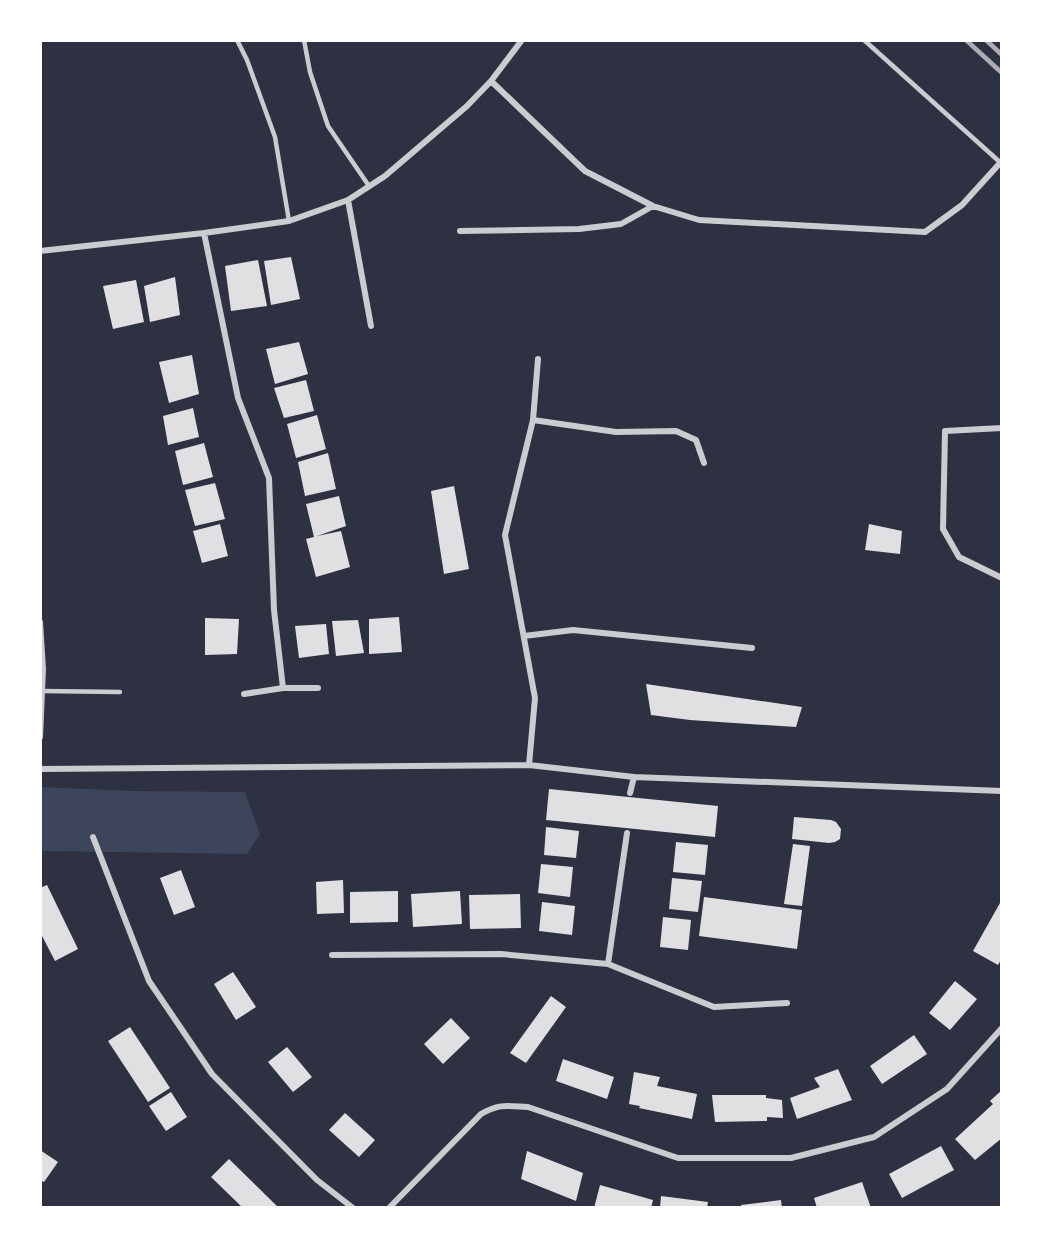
<svg xmlns="http://www.w3.org/2000/svg" width="1042" height="1248" font-family="'Fira Sans',sans-serif">
  <style>
    .green { fill: #3c4559 }
    .building { fill: #e0e0e3 }
    .lines { fill: none; stroke-linecap: round; stroke-linejoin: round }
    .service { stroke: #caccd0; stroke-width: 4.5 }
    .minor { stroke: #caccd0; stroke-width: 6 }
    .rail { stroke: #abadb3; stroke-width: 4.5 }
  </style>
  <rect width="100%" height="100%" fill="#2d3142"/>
  <path class="green" d="M41,787L134,791L245,792L260,834L247,854L41,851Z"/>
  <path class="building" d="M291,257L300,299L271,305L264,261Z
    M258,260L267,306L231,311L225,266Z
    M175,277L180,315L150,322L144,286Z
    M136,280L144,322L113,329L103,286Z
    M299,342L308,374L275,384L266,349Z
    M192,355L199,394L169,403L159,362Z
    M306,380L314,411L284,418L274,388Z
    M193,408L199,437L168,445L163,416Z
    M317,415L326,449L296,458L287,424Z
    M204,443L213,477L183,485L175,451Z
    M328,453L336,489L305,496L298,462Z
    M215,483L225,519L195,526L185,490Z
    M454,486L469,569L444,574L431,491Z
    M339,496L346,526L317,536L341,531L350,567L316,577L306,539L314,537L306,504Z
    M220,524L228,556L202,563L193,531Z
    M869,524L902,531L900,554L865,550Z
    M399,617L402,652L369,654V619Z
    M205,618L239,619L237,654L205,655Z
    M358,620L364,653L336,656L332,621Z
    M326,624L329,654L299,658L295,626Z
    M646,684L802,707L796,727L690,720L651,715Z
    M549,789L718,806L715,837L546,820Z
    M794,817L831,820L836,822L841,829L840,839L835,842L829,843L792,839Z
    M546,827L579,831L576,858L544,855Z
    M676,842L708,845L705,875L673,872Z
    M793,844L810,846L802,906L784,904Z
    M541,864L573,867L570,897L538,893Z
    M181,870L195,907L174,915L160,878Z
    M672,878L702,881L698,912L669,909Z
    M343,880L344,913L317,914L316,882Z
    M47,885L78,949L55,961L40,932V888Z
    M398,891V922L350,923V892Z
    M460,891L462,924L413,927L411,894Z
    M520,894L521,928L470,929L469,895Z
    M704,897L802,910L797,949L699,936Z
    M542,902L575,906L572,935L539,931Z
    M1000,903L1002,904V958L998,965L973,951Z
    M663,917L691,920L688,950L660,947Z
    M233,972L256,1007L236,1020L214,984Z
    M955,981L977,999L950,1030L929,1013Z
    M551,996L566,1007L526,1063L510,1053Z
    M451,1018L470,1038L443,1064L424,1044Z
    M130,1027L170,1088L148,1102L108,1041Z
    M914,1035L927,1054L882,1084L870,1066Z
    M287,1047L312,1077L293,1092L268,1062Z
    M563,1059L614,1077L607,1099L556,1081Z
    M838,1069L852,1100L797,1119L790,1098L820,1087L814,1078Z
    M634,1072L660,1077L657,1086L697,1094L692,1119L639,1108L640,1106L629,1104Z
    M1002,1090V1138L975,1160L955,1139L993,1104L990,1101Z
    M171,1092L187,1117L166,1131L149,1106Z
    M712,1095H766V1098L782,1100L783,1118L767,1117V1121L715,1122Z
    M345,1113L375,1140L359,1157L329,1130Z
    M941,1146L954,1170L902,1198L889,1174Z
    M40,1150L58,1162L44,1182L40,1180Z
    M527,1151L583,1173L576,1201L521,1179Z
    M229,1159L279,1208H243L211,1177Z
    M862,1182L871,1208H817L814,1198Z
    M600,1185L653,1200L651,1208H594Z
    M661,1196L708,1202L707,1208H660Z
    M781,1200L782,1208H742L741,1205Z"/>
  <g class="lines">
    <path class="service" d="M237,40L247,60L275,137L289,221
      M304,40L310,72L328,126L369,186
      M864,40L1002,164
      M42,691L120,692"/>
    <path class="minor" d="M491,81L585,171L653,206L699,220L925,232L962,205L1000,163
      M348,200L371,326
      M460,231L579,229L621,224L653,206
      M204,233L238,398L269,478L274,610L283,688
      M40,251L204,233L289,221L348,200L385,176L467,106L491,81L522,40
      M533,420L616,432L676,431L696,440L704,463
      M1002,428L945,431L943,529L959,557L1002,578
      M40,622L43,669L40,737
      M524,636L573,630L752,648
      M244,694L283,688H318
      M529,765L535,698L505,535L533,420L538,359
      M40,769L529,765L634,777L1002,791
      M630,793L634,777
      M93,837L149,981L212,1074L317,1180L353,1208
      M332,955L501,954L608,964L714,1007L787,1003
      M608,964L627,833
      M389,1208L481,1114C500,1103 508,1106 528,1107L678,1158H791L874,1137L947,1089L1002,1028"/>
    <path class="rail" d="M966,40L1002,73
      M986,40L1002,55"/>
  </g>
  <rect width="1042" height="1248" fill="none" stroke="#ffffff" stroke-width="84"/>
</svg>
